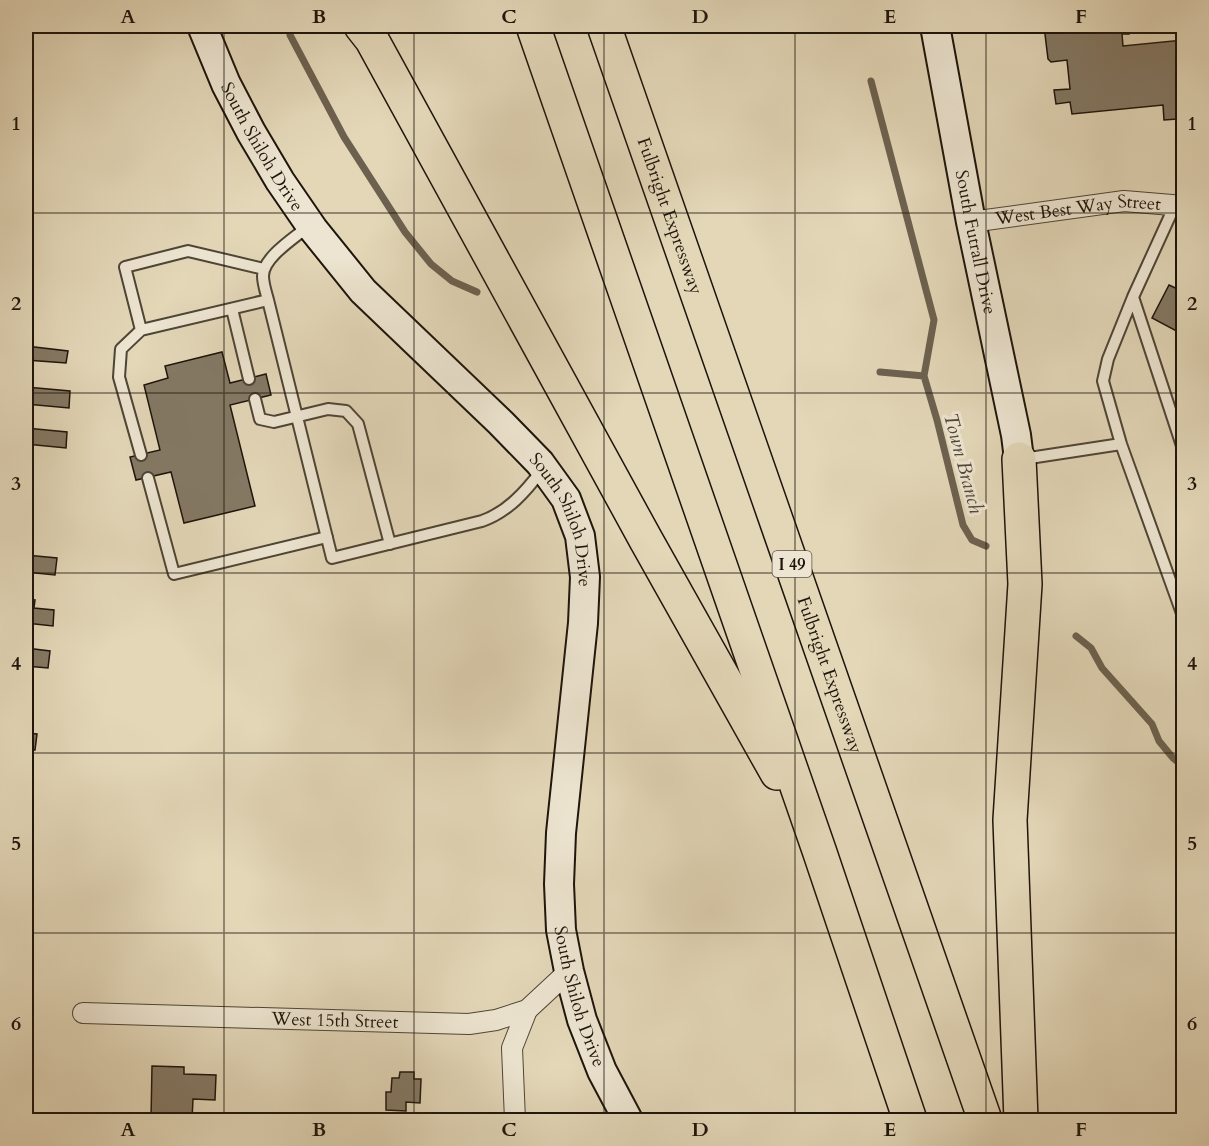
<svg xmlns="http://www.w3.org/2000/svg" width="1209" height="1146" font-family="Cardo,serif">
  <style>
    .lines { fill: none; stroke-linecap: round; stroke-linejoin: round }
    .stream { stroke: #6c614f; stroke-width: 7 }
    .building { fill: #847965; stroke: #1d140b; stroke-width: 1.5 }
    .lane-casing { stroke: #4e4536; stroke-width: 14 }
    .street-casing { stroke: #4e4536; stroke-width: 22 }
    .secondary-casing { stroke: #1d140b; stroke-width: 32 }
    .highway-casing { stroke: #1d140b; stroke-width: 36 }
    .lane { stroke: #ede5d1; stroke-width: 10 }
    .street { stroke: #ede5d1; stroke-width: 20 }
    .secondary { stroke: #ede5d1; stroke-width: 28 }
    .highway { stroke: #e3d7b8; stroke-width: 33 }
    .grid { fill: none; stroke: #1d140b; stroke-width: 1.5; stroke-opacity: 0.55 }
    .labels { text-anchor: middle; stroke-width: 6; stroke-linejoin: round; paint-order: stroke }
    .shield { fill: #ede5d1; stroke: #5b5346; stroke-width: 1.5 }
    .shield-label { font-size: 16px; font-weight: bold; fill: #1d140b }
    .street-label { font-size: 18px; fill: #1d140b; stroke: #ede5d1 }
    .water-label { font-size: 20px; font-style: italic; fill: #514839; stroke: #ede5d1 }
    .neatline { fill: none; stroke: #1d140b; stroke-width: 2 }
    .grid-label { font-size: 20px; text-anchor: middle; font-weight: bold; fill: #1d140b }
  </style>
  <rect width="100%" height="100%" fill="#e3d7b8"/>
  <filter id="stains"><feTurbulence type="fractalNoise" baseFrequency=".00333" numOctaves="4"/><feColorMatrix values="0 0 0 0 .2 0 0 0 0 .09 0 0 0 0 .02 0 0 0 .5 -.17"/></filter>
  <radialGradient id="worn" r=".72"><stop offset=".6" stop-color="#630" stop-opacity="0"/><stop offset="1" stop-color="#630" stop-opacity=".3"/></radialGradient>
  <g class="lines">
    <path class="stream" d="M290,35L344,137L405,232L431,264L452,281L477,292
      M871,81L934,320L924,376L937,420L963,525L972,540L986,546
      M880,372L924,376
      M1076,636L1091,648L1102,668L1152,724L1159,741L1173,758L1184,767"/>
  </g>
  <path class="building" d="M1044,26H1128L1129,34H1122L1123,46L1183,40L1184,106H1177V119L1164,120L1163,105L1072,114L1070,102L1056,104L1054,90L1070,89L1067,60L1051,62L1048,59Z
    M1169,285L1184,292V335L1152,318Z
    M26,346L68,351L66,363L26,360Z
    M222,352L230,383L266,374L271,395L230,405L255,506L184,523L171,472L136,480L130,457L160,450L144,385L168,378L165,366Z
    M26,387L70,391L69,408L26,404Z
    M26,428L67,432L66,448L26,444Z
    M26,555L57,558L55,575L26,572Z
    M26,599L35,600L34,608L54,610L53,626L26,623Z
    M26,648L50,651L48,668L26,666Z
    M26,733L37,734L35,750H26Z
    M152,1066L184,1067V1074L216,1075L215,1100L193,1099L192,1120L151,1119Z
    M400,1072H414V1079H421L420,1103L406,1102V1111L386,1110V1092H391L392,1078H399Z"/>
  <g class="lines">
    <defs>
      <path id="lane" d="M1175,205L1133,297L1184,452
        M310,225C296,237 263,257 263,276C263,284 266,292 268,300L332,558L482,521C508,512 526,491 542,470
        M1133,297L1108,359L1103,381L1121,444L1184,619
        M232,309L249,379
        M141,330L125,267L188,251L264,269
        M255,399L260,419L274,422L328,409L346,411L358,424L390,544
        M141,455L119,377L121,349L141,330L268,300
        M1023,459L1121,444
        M148,478L174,574L327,537"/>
      <g id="street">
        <path id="s1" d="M971,222L1124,201L1184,206"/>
        <path id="s2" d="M83,1013L469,1024L496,1020L527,1010L569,971"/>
        <path d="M515,1120L512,1048L527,1010"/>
      </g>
      <g id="secondary">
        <path id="s3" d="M202,26L226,84L251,132L280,181L313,229L363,291L501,423L540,463L566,499L580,536L585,577L583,623L561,833L559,884L561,930L569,971L582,1020L602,1071L628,1120"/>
        <path id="s4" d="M935,26L971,222L1016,435L1019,459"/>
      </g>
      <g id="highway">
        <path d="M361,26L372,40L646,540L777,773"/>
        <path d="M533,26L819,850L910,1120"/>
        <path id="s5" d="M604,26L985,1120"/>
        <path d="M1019,459L1025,584L1010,820L1021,1120"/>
      </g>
    </defs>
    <use href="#lane" class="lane-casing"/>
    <use href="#street" class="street-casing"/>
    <use href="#secondary" class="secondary-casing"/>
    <use href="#highway" class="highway-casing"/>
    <use href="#lane" class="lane"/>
    <use href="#street" class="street"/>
    <use href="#secondary" class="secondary"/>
    <use href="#highway" class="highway"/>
  </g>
  <path class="grid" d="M224,26V1120M414,26V1120M604,26V1120M795,26V1120M986,26V1120M26,213H1184M26,393H1184M26,573H1184M26,753H1184M26,933H1184"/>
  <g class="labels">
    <rect class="shield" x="772.5" y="551" width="39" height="26" rx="4.5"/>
    <g class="shield-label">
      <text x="792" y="570">I 49</text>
    </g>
    <g class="street-label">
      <text dy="6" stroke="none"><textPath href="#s3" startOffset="135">South Shiloh Drive</textPath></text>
      <text dy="6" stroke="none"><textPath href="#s1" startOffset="108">West Best Way Street</textPath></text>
      <text dy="6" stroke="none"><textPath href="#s5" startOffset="201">Fulbright Expressway</textPath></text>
      <text dy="6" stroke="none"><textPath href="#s4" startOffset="220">South Futrall Drive</textPath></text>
      <text dy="6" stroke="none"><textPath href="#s3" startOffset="621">South Shiloh Drive</textPath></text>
      <text dy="6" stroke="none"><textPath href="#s5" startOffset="687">Fulbright Expressway</textPath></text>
      <text dy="6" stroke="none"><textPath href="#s3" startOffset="1107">South Shiloh Drive</textPath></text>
      <text dy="6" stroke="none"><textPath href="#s2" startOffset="252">West 15th Street</textPath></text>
    </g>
    <g class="water-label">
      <text transform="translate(964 463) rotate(75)" y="7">Town Branch</text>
    </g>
  </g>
  <rect width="1209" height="1146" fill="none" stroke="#e3d7b8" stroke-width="66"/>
  <rect x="33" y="33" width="1143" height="1080" class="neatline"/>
  <g class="grid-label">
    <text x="128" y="23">A</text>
    <text x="319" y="23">B</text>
    <text x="509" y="23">C</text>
    <text x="700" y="23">D</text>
    <text x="890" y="23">E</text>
    <text x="1081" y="23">F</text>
    <text x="16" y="130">1</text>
    <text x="1192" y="130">1</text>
    <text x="16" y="310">2</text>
    <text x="1192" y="310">2</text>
    <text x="16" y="490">3</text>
    <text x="1192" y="490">3</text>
    <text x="16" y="670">4</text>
    <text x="1192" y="670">4</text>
    <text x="16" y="850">5</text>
    <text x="1192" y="850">5</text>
    <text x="16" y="1030">6</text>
    <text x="1192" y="1030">6</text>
    <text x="128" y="1136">A</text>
    <text x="319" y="1136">B</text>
    <text x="509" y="1136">C</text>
    <text x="700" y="1136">D</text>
    <text x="890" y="1136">E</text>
    <text x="1081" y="1136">F</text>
  </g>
  <rect width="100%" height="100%" filter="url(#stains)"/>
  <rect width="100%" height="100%" fill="url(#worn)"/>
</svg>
